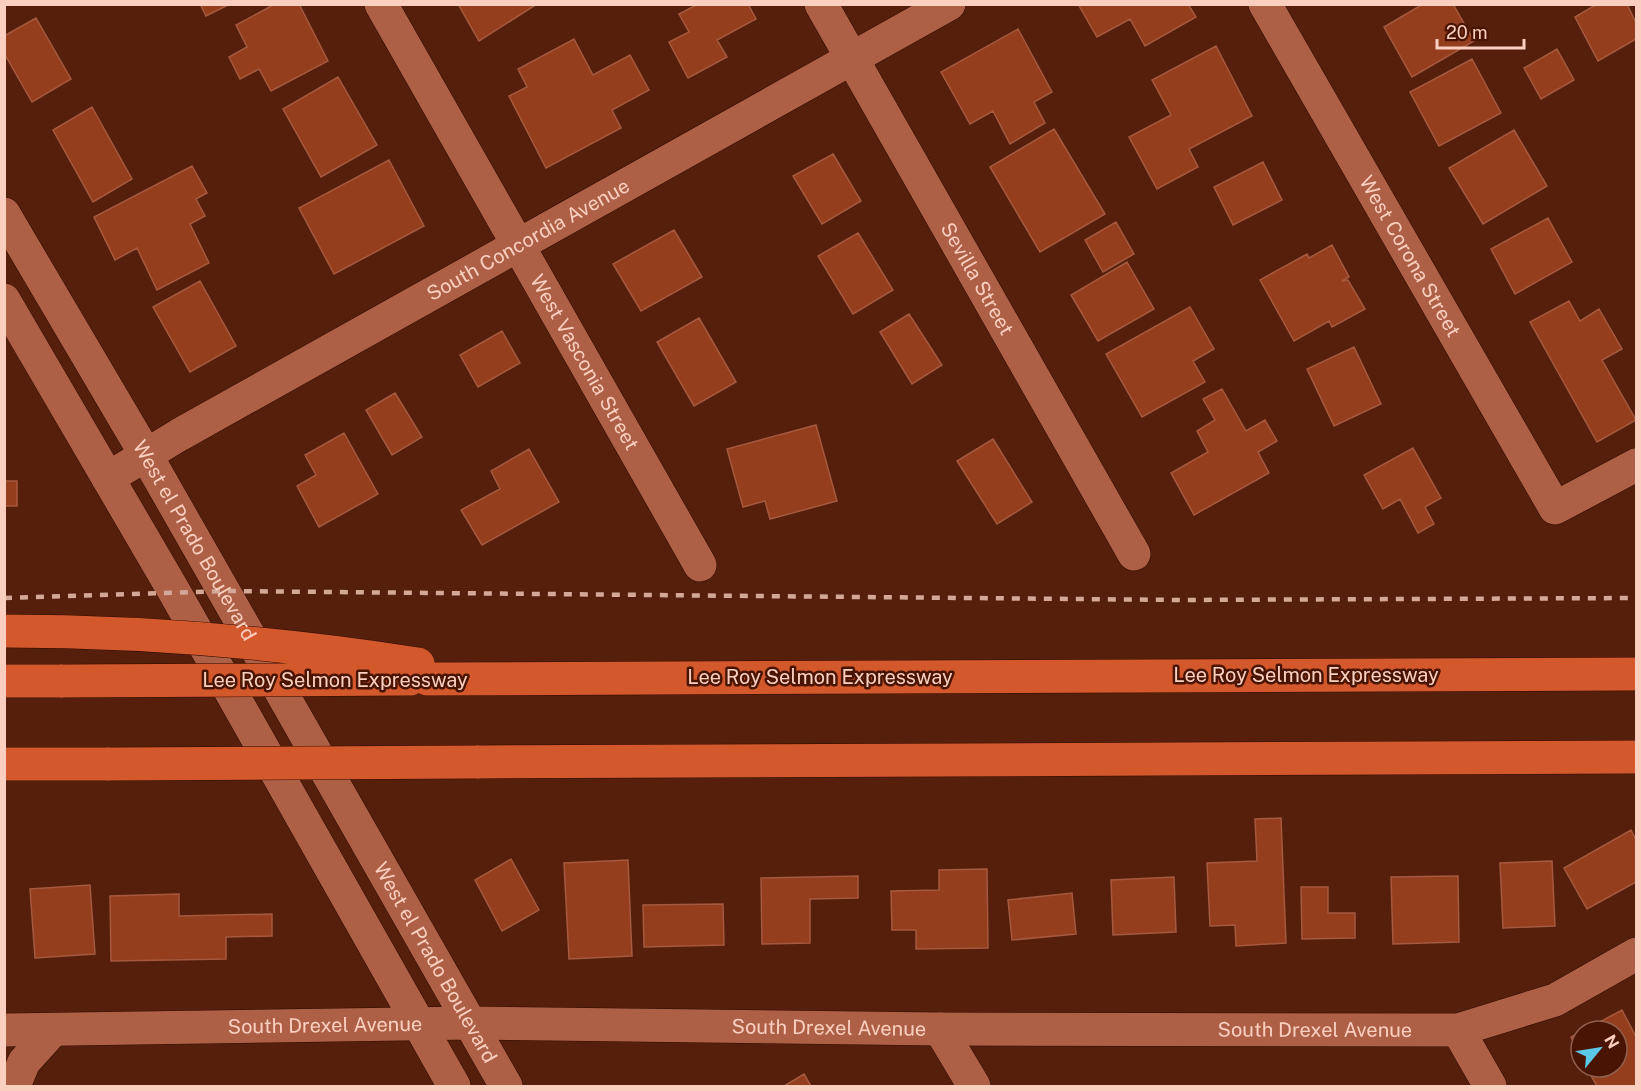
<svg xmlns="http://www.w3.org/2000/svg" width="1641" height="1091" font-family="'Public Sans',sans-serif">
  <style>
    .building { fill: #943e1e; stroke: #a5593f; stroke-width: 1.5 }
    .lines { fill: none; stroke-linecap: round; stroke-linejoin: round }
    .minor-casing { stroke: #310c02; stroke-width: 34 }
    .highway-casing { stroke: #310c02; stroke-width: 34 }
    .minor { stroke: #ad6046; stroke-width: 33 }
    .highway { stroke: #d3582b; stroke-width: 33 }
    .rail { stroke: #d4a797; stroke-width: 4.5; stroke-dasharray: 8 8; stroke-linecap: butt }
    .highway-bridge-casing { stroke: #310c02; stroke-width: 34; stroke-linecap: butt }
    .highway-bridge { stroke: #d3582b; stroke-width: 33 }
    .labels { text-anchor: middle; stroke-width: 5; stroke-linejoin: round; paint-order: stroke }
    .street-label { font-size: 20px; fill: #facfc0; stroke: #491401 }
  </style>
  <rect width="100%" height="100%" fill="#551f0b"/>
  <path class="building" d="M200,4H230L206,16Z
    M275,4H299L328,61L271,91L259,69L240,79L229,57L247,47L236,25Z
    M458,4H537L479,41Z
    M698,4H748L756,19L717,40L727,57L688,78L669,42L689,32L679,14Z
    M1078,4H1188L1196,17L1145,46L1130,19L1097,37Z
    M1423,4H1453L1474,41L1412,77L1384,27Z
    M1597,4H1627L1636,23V39L1598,61L1575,17Z
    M36,18L71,79L32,102L4,53V36Z
    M1018,29L1052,92L1034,102L1045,123L1010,144L993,111L970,124L941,72Z
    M574,39L593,75L630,55L649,90L612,110L621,128L546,168L509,96L527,87L518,69Z
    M1216,46L1252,116L1189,149L1198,167L1157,189L1129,137L1171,115L1152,80Z
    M1557,49L1574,80L1541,99L1524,68Z
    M1472,59L1501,113L1439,146L1410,92Z
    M338,77L377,145L321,177L283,109Z
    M92,107L132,179L93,202L53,130Z
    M1054,129L1105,214L1040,252L990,167Z
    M1514,130L1547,186L1483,224L1449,168Z
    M833,154L861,201L822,224L793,176Z
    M389,160L424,226L334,274L299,208Z
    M1263,162L1282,200L1233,225L1214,187Z
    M192,166L207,193L196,199L205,216L190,224L209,263L157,290L137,248L115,260L94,217Z
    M1548,218L1572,262L1515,294L1491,249Z
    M1116,222L1134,254L1103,272L1085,240Z
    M674,230L702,277L641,311L613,264Z
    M858,233L893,290L853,314L818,256Z
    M1332,245L1349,277L1342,281L1348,280L1365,309L1332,327L1329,321L1294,341L1260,280L1307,254L1309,258Z
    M1127,262L1154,309L1098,341L1071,295Z
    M200,281L236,346L190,372L153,307Z
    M1569,301L1580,321L1599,309L1622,349L1602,360L1636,420L1597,442L1530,322Z
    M1190,307L1214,349L1193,361L1205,382L1142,417L1106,354Z
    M909,314L942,365L912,384L880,332Z
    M699,318L736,382L694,406L657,342Z
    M502,331L520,363L478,387L460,355Z
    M1354,347L1381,404L1334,426L1307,369Z
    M1222,389L1246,431L1265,420L1277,441L1258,452L1269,473L1194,515L1171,473L1208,452L1197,431L1215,420L1203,399Z
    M395,393L422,437L392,455L366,410Z
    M816,425L837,501L770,519L765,501L743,507L727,449Z
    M344,433L378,494L319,527L297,486L316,475L305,455Z
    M993,439L1032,502L997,524L957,461Z
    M1413,448L1441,498L1425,507L1434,524L1418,533L1400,499L1383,509L1364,475Z
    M529,449L559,502L482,545L461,510L500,489L491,471Z
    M4,481H17V506H4Z
    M1281,818L1286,943L1236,946L1235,925L1210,926L1207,863L1257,861L1255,819Z
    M1631,830L1636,840V882L1587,909L1564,868Z
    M511,859L539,910L502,931L475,880Z
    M628,860L632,956L569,959L564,863Z
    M1552,861L1555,926L1503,928L1500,863Z
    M987,869L988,948L916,949V930H892L891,891L939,890V870Z
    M858,876V898L810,899V943L762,944L761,878Z
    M1458,876L1459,942L1393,944L1391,877Z
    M1174,877L1176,932L1113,935L1111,880Z
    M90,885L95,954L35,958L30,889Z
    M1301,887H1328V913H1355V938L1302,939Z
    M1072,893L1076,934L1012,940L1008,900Z
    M179,894V916L272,914V936L226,937V959L111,961L110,896Z
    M723,904L724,945L644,947L643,905Z
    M1622,1010L1636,1037V1086H1597L1586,1067H1617V1031H1583Z
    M1581,1032V1057L1571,1037Z
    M804,1074L811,1086H784Z"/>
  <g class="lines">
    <defs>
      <g id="minor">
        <path id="s1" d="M381,4L700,565"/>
        <path id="s2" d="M821,4L1134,554"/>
        <path id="s3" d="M1265,4L1555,508L1636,465"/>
        <path id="s4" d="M4,214L146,455L506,1086"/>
        <path d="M4,300L175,593L454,1086"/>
        <path id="s5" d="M108,478L179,435L949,4"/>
        <path d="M940,1029L974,1086"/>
        <path id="s6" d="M4,1030L470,1023L940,1029L1458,1030L1555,1000L1636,954"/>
        <path d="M1458,1030L1490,1086"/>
        <path d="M14,1086L24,1062L52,1031"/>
      </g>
      <path id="highway" d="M427,679L1636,674
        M4,681H63
        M476,762L1636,757
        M4,764H110"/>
    </defs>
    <use href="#minor" class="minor-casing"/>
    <use href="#highway" class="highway-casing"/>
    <use href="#minor" class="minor"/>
    <use href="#highway" class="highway"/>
    <path class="rail" d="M4,598L224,591L1181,600L1636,598"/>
    <defs>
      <path id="highway-bridge" d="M4,631C142,631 282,643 418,664
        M63,681L410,679
        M110,764L476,762"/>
    </defs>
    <use href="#highway-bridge" class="highway-bridge-casing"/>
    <use href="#highway-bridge" class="highway-bridge"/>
  </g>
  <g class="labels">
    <g class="street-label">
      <text dy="7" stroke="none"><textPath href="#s5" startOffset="483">South Concordia Avenue</textPath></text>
      <text dy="7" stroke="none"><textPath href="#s3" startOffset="291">West Corona Street</textPath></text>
      <text dy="7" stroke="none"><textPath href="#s2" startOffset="316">Sevilla Street</textPath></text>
      <text dy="7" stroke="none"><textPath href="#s1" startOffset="412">West Vasconia Street</textPath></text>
      <text dy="7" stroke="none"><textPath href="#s4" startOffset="378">West el Prado Boulevard</textPath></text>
      <text x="1306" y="682">Lee Roy Selmon Expressway</text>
      <text x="820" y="684">Lee Roy Selmon Expressway</text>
      <text x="335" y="687">Lee Roy Selmon Expressway</text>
      <text dy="7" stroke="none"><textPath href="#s4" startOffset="864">West el Prado Boulevard</textPath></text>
      <text dy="7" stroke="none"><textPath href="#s6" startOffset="321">South Drexel Avenue</textPath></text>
      <text dy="7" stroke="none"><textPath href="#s6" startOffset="825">South Drexel Avenue</textPath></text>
      <text dy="7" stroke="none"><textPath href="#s6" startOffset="1311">South Drexel Avenue</textPath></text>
    </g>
  </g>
  <rect width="1641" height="1091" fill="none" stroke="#facfc0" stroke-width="12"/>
  <g transform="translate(1599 1049) rotate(60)"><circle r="28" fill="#491401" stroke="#905f4d" stroke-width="1.5"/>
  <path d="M0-4.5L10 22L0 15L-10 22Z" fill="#5bc8e7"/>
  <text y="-9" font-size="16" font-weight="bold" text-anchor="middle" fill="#facfc0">N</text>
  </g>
  <path d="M1437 39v9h87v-9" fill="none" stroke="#facfc0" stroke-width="3"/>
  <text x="1446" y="39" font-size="18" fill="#facfc0" stroke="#491401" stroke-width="4.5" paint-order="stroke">20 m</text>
</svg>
